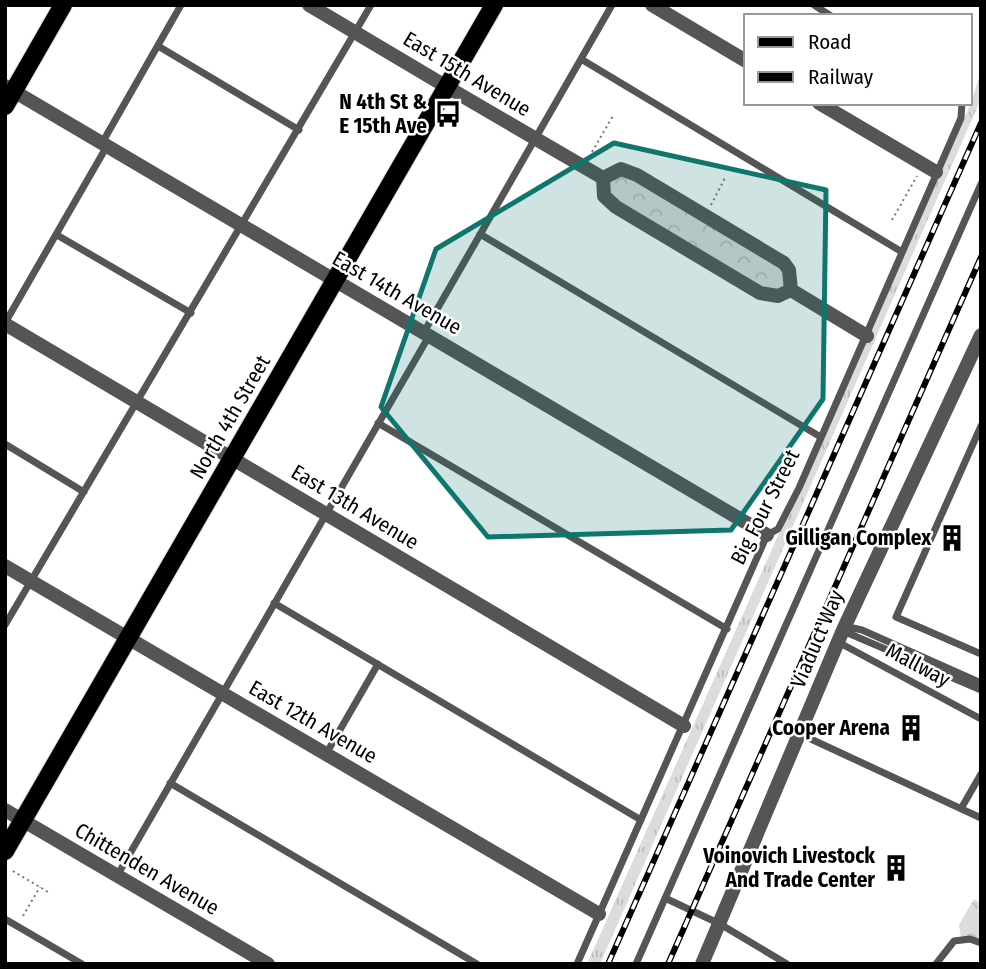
<svg xmlns="http://www.w3.org/2000/svg" width="986" height="969" font-family="'Fira Sans Condensed',sans-serif">
  <style>
    .grass { fill: url(#grass-tufts) }
    .park { fill: url(#park-crowns) }
    .lines { fill: none; stroke-linecap: round; stroke-linejoin: round }
    .primary-casing { stroke: #dbdbdb; stroke-width: 20 }
    .path { stroke: #777; stroke-width: 2; stroke-dasharray: 2 3.5; stroke-linecap: butt }
    .service { stroke: #555; stroke-width: 7 }
    .minor { stroke: #555; stroke-width: 14 }
    .tertiary { stroke: #555; stroke-width: 14 }
    .primary { stroke: #000; stroke-width: 18 }
    .rail-casing { stroke: #000; stroke-width: 6 }
    .rail { stroke: #fff; stroke-width: 3.5; stroke-dasharray: 10; stroke-linecap: butt }
    .marked { fill: #0f766e; fill-opacity: 0.2; stroke: #0f766e; stroke-width: 5; stroke-linejoin: round }
    .labels { text-anchor: middle; stroke-width: 5; stroke-linejoin: round; paint-order: stroke }
    .street-label { font-size: 21px; fill: #000; stroke: #fff }
    .poi-label { font-size: 21px; font-weight: bold; fill: #000; stroke: #fff; text-anchor: end }
  </style>
  <defs>
    <pattern id="grass-tufts" width="24" height="20" patternUnits="userSpaceOnUse" patternTransform="scale(1.75)"><rect width="24" height="20" fill="#dcdcdc"/><path d="M3 7l-1-3M5 7V3M7 7l1-3M15 17l-1-3M17 17v-4M19 17l1-3" fill="none" stroke="#bbb"/></pattern>
    <pattern id="park-crowns" width="20" height="18" patternUnits="userSpaceOnUse" patternTransform="scale(1.75)"><rect width="20" height="18" fill="#dcdcdc"/><path d="M2 6a3 3 0 1 1 6 0M12 15a3 3 0 1 1 6 0" fill="none" stroke="#bbb"/></pattern>
  </defs>
  <rect width="100%" height="100%" fill="#fff"/>
  <path class="grass" d="M981,72V99L600,964H587L970,105Z"/>
  <path class="park" d="M621,169L776,258L791,280L778,296L616,207L603,178Z
    M974,899L981,903V943L961,938L959,925Z"/>
  <g class="lines">
    <defs>
      <path id="primary" d="M5,106L63,5
        M5,851L494,5"/>
    </defs>
    <use href="#primary" class="primary-casing"/>
    <path class="path" d="M592,152L614,114
      M711,205L725,178
      M892,220L917,176
      M13,871L48,892
      M23,916L40,887"/>
    <path class="service" d="M814,5L831,16
      M158,46L299,130
      M581,59L902,252
      M102,143L181,5
      M480,234L819,436
      M57,235L191,313
      M5,323L107,146
      M424,332L612,5
      M378,423L727,629
      M981,426L896,617L981,654
      M5,444L84,492
      M274,603L641,820
      M5,625L371,5
      M843,630L853,628L862,630L981,683
      M843,631L981,690
      M838,642L981,719
      M800,734L981,818
      M326,754L378,664
      M170,783L477,964
      M962,807L981,774
      M117,876L429,336
      M665,898L720,924L787,964
      M5,919L82,964
      M577,964L767,535L778,529L799,488L961,118L962,103
      M636,964L981,184
      M936,964L954,941L970,939L981,943"/>
    <path class="minor" d="M652,5L746,61
      M5,86L767,535
      M447,87L603,178
      M819,103L936,172
      M621,169L637,175L784,263L789,270L791,290L778,296L760,293L616,207L604,196L603,178Z
      M791,290L867,336
      M5,324L684,726
      M5,566L599,914
      M5,810L268,964
      M702,964L843,630L981,335"/>
    <path class="tertiary" d="M309,5L447,87"/>
    <use href="#primary" class="primary"/>
    <defs>
      <path id="rail" d="M608,964L981,123
        M668,964L981,257"/>
    </defs>
    <use href="#rail" class="rail-casing"/>
    <use href="#rail" class="rail"/>
  </g>
  <path class="marked" d="M614,143L826,190L823,399L731,530L488,537L381,407L436,249Z"/>
  <defs>
    <symbol id="bus-bare" viewBox="-9 -9 18 18"><path d="M-5-6H5V4H4V6H2V4H-2V6H-4V4H-5ZM-3.5-4V0h7V-4ZM-3.5 1.2v1.5H-2V1.2ZM2 1.2v1.5H3.5V1.2Z" fill="#000" stroke="#fff" stroke-width="2.5" paint-order="stroke"/></symbol>
    <symbol id="building-bare" viewBox="-9 -9 18 18"><path d="M-4-6H4V6H1V3H-1V6H-4ZM-2.5-4.3h1.7v1.8h-1.7ZM.8-4.3h1.7v1.8H.8ZM-2.5-1h1.7V.8h-1.7ZM.8-1h1.7V.8H.8Z" fill="#000" stroke="#fff" stroke-width="2.5" paint-order="stroke"/></symbol>
  </defs>
  <g fill-rule="evenodd">
    <use href="#bus-bare" x="429" y="95" width="38" height="38"/>
    <use href="#building-bare" x="933" y="519" width="38" height="38"/>
    <use href="#building-bare" x="892" y="709" width="38" height="38"/>
    <use href="#building-bare" x="877" y="849" width="38" height="38"/>
  </g>
  <g class="labels">
    <g class="street-label">
      <text transform="translate(467 74) rotate(31)" y="7">East 15th Avenue</text>
      <text transform="translate(397 293) rotate(30)" y="7">East 14th Avenue</text>
      <text transform="translate(230 417) rotate(-60)" y="7">North 4th Street</text>
      <text transform="translate(355 507) rotate(31)" y="7">East 13th Avenue</text>
      <text transform="translate(765 507) rotate(-63)" y="7">Big Four Street</text>
      <text transform="translate(817 639) rotate(-67)" y="7">Viaduct Way</text>
      <text transform="translate(918 665) rotate(28)" y="7">Mallway</text>
      <text transform="translate(313 722) rotate(30)" y="7">East 12th Avenue</text>
      <text transform="translate(147 869) rotate(30)" y="7">Chittenden Avenue</text>
    </g>
    <g class="poi-label">
      <text x="427" y="109">N 4th St &amp;<tspan x="427" dy="24">E 15th Ave</tspan></text>
      <text x="931" y="545">Gilligan Complex</text>
      <text x="890" y="735">Cooper Arena</text>
      <text x="875" y="863">Voinovich Livestock<tspan x="875" dy="24">And Trade Center</tspan></text>
    </g>
  </g>
  <rect width="986" height="969" fill="none" stroke="#000000" stroke-width="14"/>
  <rect x="744" y="14" width="228" height="91" fill="#ffffff" stroke="#999999" stroke-width="2"/>
  <rect x="758" y="37" width="35" height="10" fill="#000000" stroke="#999999" stroke-width="2"/>
  <text x="808" y="49" font-size="21" fill="#000000">Road</text>
  <rect x="758" y="72" width="35" height="10" fill="#000000" stroke="#999999" stroke-width="2"/>
  <text x="808" y="84" font-size="21" fill="#000000">Railway</text>
</svg>
